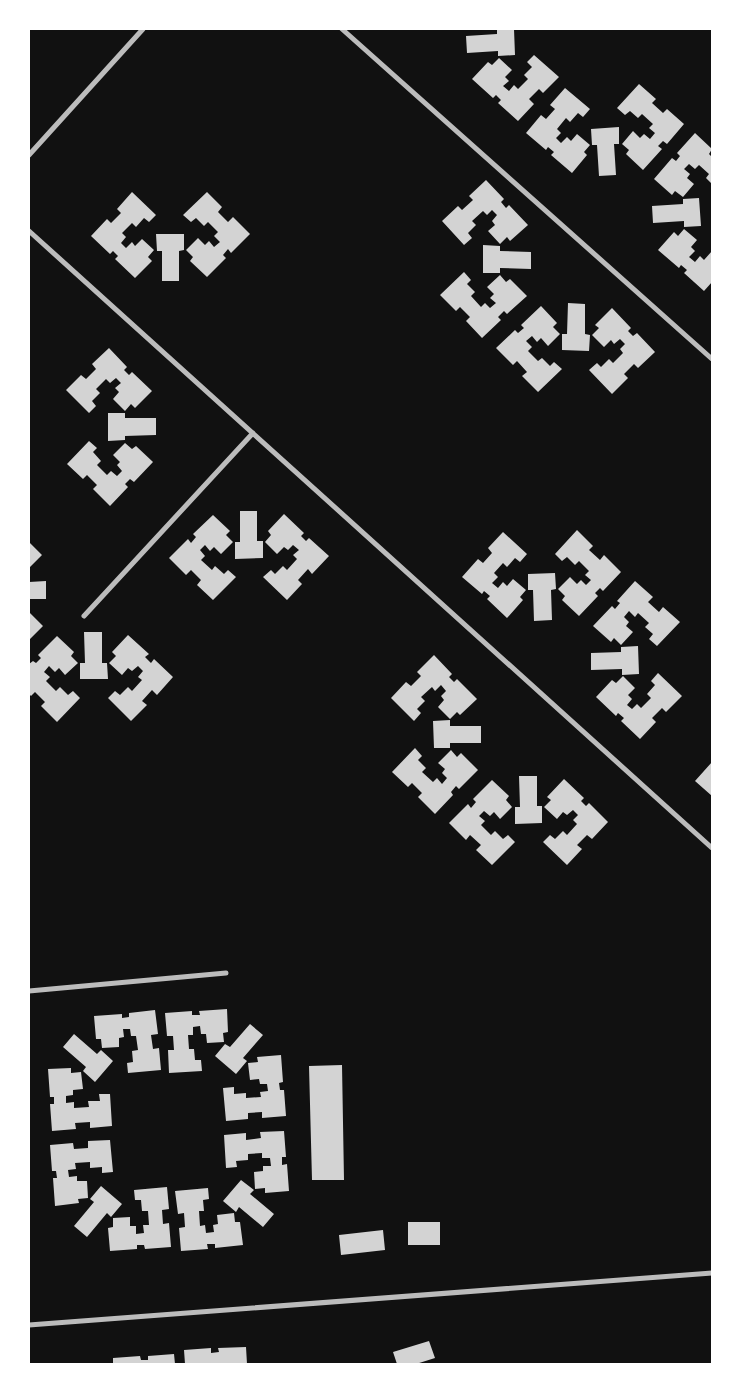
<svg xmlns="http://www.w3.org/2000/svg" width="741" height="1393" font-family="Cabin,sans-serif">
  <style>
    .building { fill: #d3d3d3 }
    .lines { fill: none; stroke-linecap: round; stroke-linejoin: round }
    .minor { stroke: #bcbcbc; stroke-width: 5 }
  </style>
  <rect width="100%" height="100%" fill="#111"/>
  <path class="building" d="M497,29H514L515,55L498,56V51L467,53L466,36L497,34Z
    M534,55L559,77L543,93L539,89L529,99L534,104L518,121L498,103L501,100L496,95L493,98L472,79L488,62L492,65L499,58L512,70L505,77L509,81L503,86L509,91L514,85L518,89L528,79L524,75L532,67L527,62Z
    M639,84L656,99L652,103L663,113L667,109L684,124L667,144L663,141L658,146L662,149L643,170L626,154L629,150L622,144L633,131L640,138L644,134L650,139L655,133L649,128L653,124L642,114L638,118L630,111L625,115L617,108Z
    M565,88L590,109L583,117L578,113L570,122L566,118L557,129L561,133L556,138L561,143L567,137L571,141L577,134L590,145L584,152L587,155L572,173L551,155L554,152L548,147L546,150L526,133L541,115L546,119L555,109L550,105Z
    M619,127V144H614L616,175L599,176L597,145H592L591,129Z
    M695,133L712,149L709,154L712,157V184L706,178L709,174L699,165L695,169L689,164L684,169L690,174L687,178L694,184L683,197L675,191L672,195L654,179L672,158L676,161L680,156L677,153Z
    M486,180L504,199L501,202L506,208L509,205L528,225L510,241L507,237L500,244L488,231L495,225L492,221L497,215L492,210L487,215L483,211L472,221L476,225L468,233L472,238L464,245L442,221L458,206L462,210L473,200L469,196Z
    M132,192L156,215L149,222L144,218L136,227L132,223L122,233L126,237L121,243L126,248L132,242L135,246L142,239L154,250L148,257L152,261L135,278L115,259L118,256L113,251L110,254L91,236L107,219L111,223L121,213L117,209Z
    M207,192L222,207L218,212L228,222L233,217L250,234L231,253L228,249L223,255L226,258L207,277L190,261L193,257L186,250L198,238L205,245L209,241L214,247L220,242L214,236L218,232L208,222L204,226L196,218L191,222L183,215Z
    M699,198L701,226L684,227V221L653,223L652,206L683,204V199Z
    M684,229L697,240L691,247L695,251L689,257L695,262L700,256L704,260L712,251V282L704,291L684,273L687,270L681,265L679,268L658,250L674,232L678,236Z
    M156,234H184V250L179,251V281H162V251H157Z
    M483,245L500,246V251L531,252V269L500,268V273H483Z
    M464,272L471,280L467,284L475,292L471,296L481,307L485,303L490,308L496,303L490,298L494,294L487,287L500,275L506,282L510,279L527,296L507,314L504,311L498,317L501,320L482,338L466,321L470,317L460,307L456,311L440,295Z
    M568,303L585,304V334L590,335L589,351L562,350V334H567Z
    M541,306L557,323L553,327L560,334L548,346L541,338L537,342L532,336L526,341L532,347L528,351L538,361L542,358L550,366L554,362L562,369L538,392L522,376L527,372L517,361L513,365L496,348L515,330L518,333L524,328L521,325Z
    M612,308L631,328L628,331L633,336L637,333L655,352L638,368L634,364L624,374L628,378L612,394L589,370L597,363L601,367L609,359L613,363L623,353L620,349L625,344L620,339L614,344L611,340L604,347L592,335L599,328L595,325Z
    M109,348L127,367L124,370L129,375L132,372L152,391L135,408L131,404L125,411L113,399L119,392L115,388L121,383L116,378L110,383L106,379L96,389L100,393L92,401L96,406L89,413L66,390L81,375L86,379L96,369L92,364Z
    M108,413H125V418H156V435L125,436V440L108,441Z
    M89,441L97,448L93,452L101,461L97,465L107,475L111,471L117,476L122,471L117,465L120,462L113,455L125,443L132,449L136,446L153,462L134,482L130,479L125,484L128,487L110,506L93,489L97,485L87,475L83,479L67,464Z
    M240,511H257V541H263V558L235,559V542H240Z
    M284,514L304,533L301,536L306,541L309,538L329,556L312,574L308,569L298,580L302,584L287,600L263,577L271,570L275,574L283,566L287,570L297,559L293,555L299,550L293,545L288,550L284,547L277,554L265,542L271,535L268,531Z
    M213,515L230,531L226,535L233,542L221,554L214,547L210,551L205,545L200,550L205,556L201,560L212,570L215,566L224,574L228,570L236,577L213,600L197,585L201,580L191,570L186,575L169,558L188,539L191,543L196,537L193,534Z
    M577,530L593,546L589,550L600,560L604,555L621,572L603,591L600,588L595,593L598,596L579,616L562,600L565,596L558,589L570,577L577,584L581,580L586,585L591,580L585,575L589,571L579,561L575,565L567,557L562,561L555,554Z
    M503,532L527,554L520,562L515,558L507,567L503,563L494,573L498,577L492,583L498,588L503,582L507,586L513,579L526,590L520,597L523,600L507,618L487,599L490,596L484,591L482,594L462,577L478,559L483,563L492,553L488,548Z
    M29,542L42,555L29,568Z
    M555,573L556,589L551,590L552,620L534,621L533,590H528V574Z
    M46,581V599H29V582Z
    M635,581L653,597L648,602L659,612L663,607L680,622L657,646L649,639L653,634L645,627L649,623L638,613L635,617L629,611L624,617L629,622L626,626L633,632L621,645L614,638L611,642L593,626L612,606L615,609L620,603L617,601Z
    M29,612L43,626L29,640Z
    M84,632H102V663H107L108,679H80V663H85Z
    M128,635L149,654L145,657L151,663L154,659L173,677L157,695L152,690L142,701L147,705L131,721L108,698L115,691L120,695L128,687L132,691L142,680L138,677L143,671L138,666L132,671L128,668L122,675L109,663L116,656L112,652Z
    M57,636L74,652L71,656L78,663L65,675L59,668L55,672L49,666L44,672L50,677L46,681L56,691L60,687L68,695L73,691L80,698L57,722L41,706L45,702L35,692L31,696L29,694V664L33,661L36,663L41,658L38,655Z
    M638,646L639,674L622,675V669L591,670V653L621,652V647Z
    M434,655L452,674L449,677L454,682L457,679L477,699L460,715L457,712L450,719L438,707L444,700L441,696L446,691L441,685L435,691L432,687L421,697L425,701L417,709L421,713L414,721L391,698L406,682L411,686L421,676L417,672Z
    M658,673L682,696L666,712L662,708L652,718L656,722L640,739L621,721L624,718L618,713L616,716L596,697L612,680L616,683L623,676L635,688L628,695L632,699L627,705L632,709L637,704L641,708L651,698L647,694L655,685L651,681Z
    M450,720V726H481V743H450V748H434L433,721Z
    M415,748L422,756L418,760L426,768L422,772L433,782L437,778L442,784L447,778L442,773L445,769L438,763L451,750L457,757L461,753L478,770L459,789L456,786L451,792L453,795L435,814L418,797L422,793L412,783L408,787L392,772Z
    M712,762V796L695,781Z
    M519,776H537V806H542V823L515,824V807H520Z
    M564,779L584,798L581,801L586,806L589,803L608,822L592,839L587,835L577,845L582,849L567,865L543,842L550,835L555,839L563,831L567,835L577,824L573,820L578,815L573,810L567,815L563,812L557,819L544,807L551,800L547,797Z
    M492,780L509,796L506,800L512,807L500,819L494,812L490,816L484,811L479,816L485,821L481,825L491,835L495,831L503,839L508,835L515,842L492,865L476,850L481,845L470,835L466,840L449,823L468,804L471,808L476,802L473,799Z
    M227,1009L228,1032L223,1033L224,1042L207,1043L206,1034H201L200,1026L193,1027V1035H188L189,1049H194L195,1060H201L202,1071L169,1073L168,1050H174L173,1036H167L165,1013L192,1011V1015H200L199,1011Z
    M155,1010L158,1034L151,1035L153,1049L159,1048L161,1070L128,1073L127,1063L133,1062L132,1051L138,1050L136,1036H131L130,1029H123L124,1037L119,1038V1047L102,1048L101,1039H96L94,1016L122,1014V1018L129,1017V1013Z
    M250,1024L263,1035L243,1058L247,1061L236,1074L215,1056L225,1044L230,1047Z
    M74,1034L97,1054L101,1050L113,1061L95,1082L83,1071L86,1067L63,1047Z
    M281,1055L283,1082L279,1083L280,1090H284L286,1116L262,1118V1112L248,1113V1119L226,1121L223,1088L234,1087V1094L246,1093V1098L261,1097L260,1092L268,1091L267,1084H260L259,1079L250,1080L248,1063L258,1062L257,1057Z
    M342,1065L344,1180H312L309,1066Z
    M71,1068V1073L81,1072L83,1089L73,1090V1095L66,1096V1103L74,1102V1108L89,1107L88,1101H100L99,1094H110L112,1126L90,1128V1122L75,1123L76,1129L52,1131L50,1104H54V1097H50L48,1069Z
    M284,1131L286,1157H282V1165L287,1164L289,1191L265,1193V1188L255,1189L254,1172L263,1171V1166H271L270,1158H262V1153L248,1154V1160L236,1161L237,1167L226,1168L224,1135L246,1133V1140L261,1138L260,1132Z
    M110,1140L113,1172L102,1173V1167L90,1168V1162L75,1163L76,1169L68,1170L69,1177L77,1176V1181H87L88,1198L78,1199L79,1203L55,1206L53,1178H57L56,1171H52L50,1145L73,1143L74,1149L88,1148V1141Z
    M241,1180L254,1190L250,1194L274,1214L263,1227L239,1207L236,1212L223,1201Z
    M101,1186L122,1204L111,1217L107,1213L87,1237L74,1226L94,1202L90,1199Z
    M167,1187L169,1209L162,1210L163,1224L169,1223L171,1247L145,1249L144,1245H137V1249L110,1251L108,1228L113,1227V1218L130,1217V1226H136V1234L144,1233L143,1225H149L148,1211H142L141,1200H135L134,1190Z
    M208,1188L209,1199L203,1200L204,1211H199L200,1226L205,1225L206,1233L214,1232L213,1225L218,1224L217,1215L234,1213L235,1222H240L243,1245L215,1248V1244H207L208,1249L181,1251L179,1228L185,1227L184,1213L178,1214L175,1191Z
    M408,1222H440V1245H408Z
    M383,1230L385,1250L341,1255L339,1235Z
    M429,1341L435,1358L416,1364H397L393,1352Z
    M246,1347L247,1364H185L184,1350L211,1348V1353L219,1352L218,1348Z
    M174,1354L175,1364H113V1358L140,1356L141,1360H148V1356Z"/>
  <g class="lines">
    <path class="minor" d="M342,29L712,359
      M29,155L143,29
      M29,231L712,848
      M84,616L253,433
      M29,991L226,973
      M29,1325L712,1273"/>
  </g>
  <rect width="741" height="1393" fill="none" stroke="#ffffff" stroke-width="60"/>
</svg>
